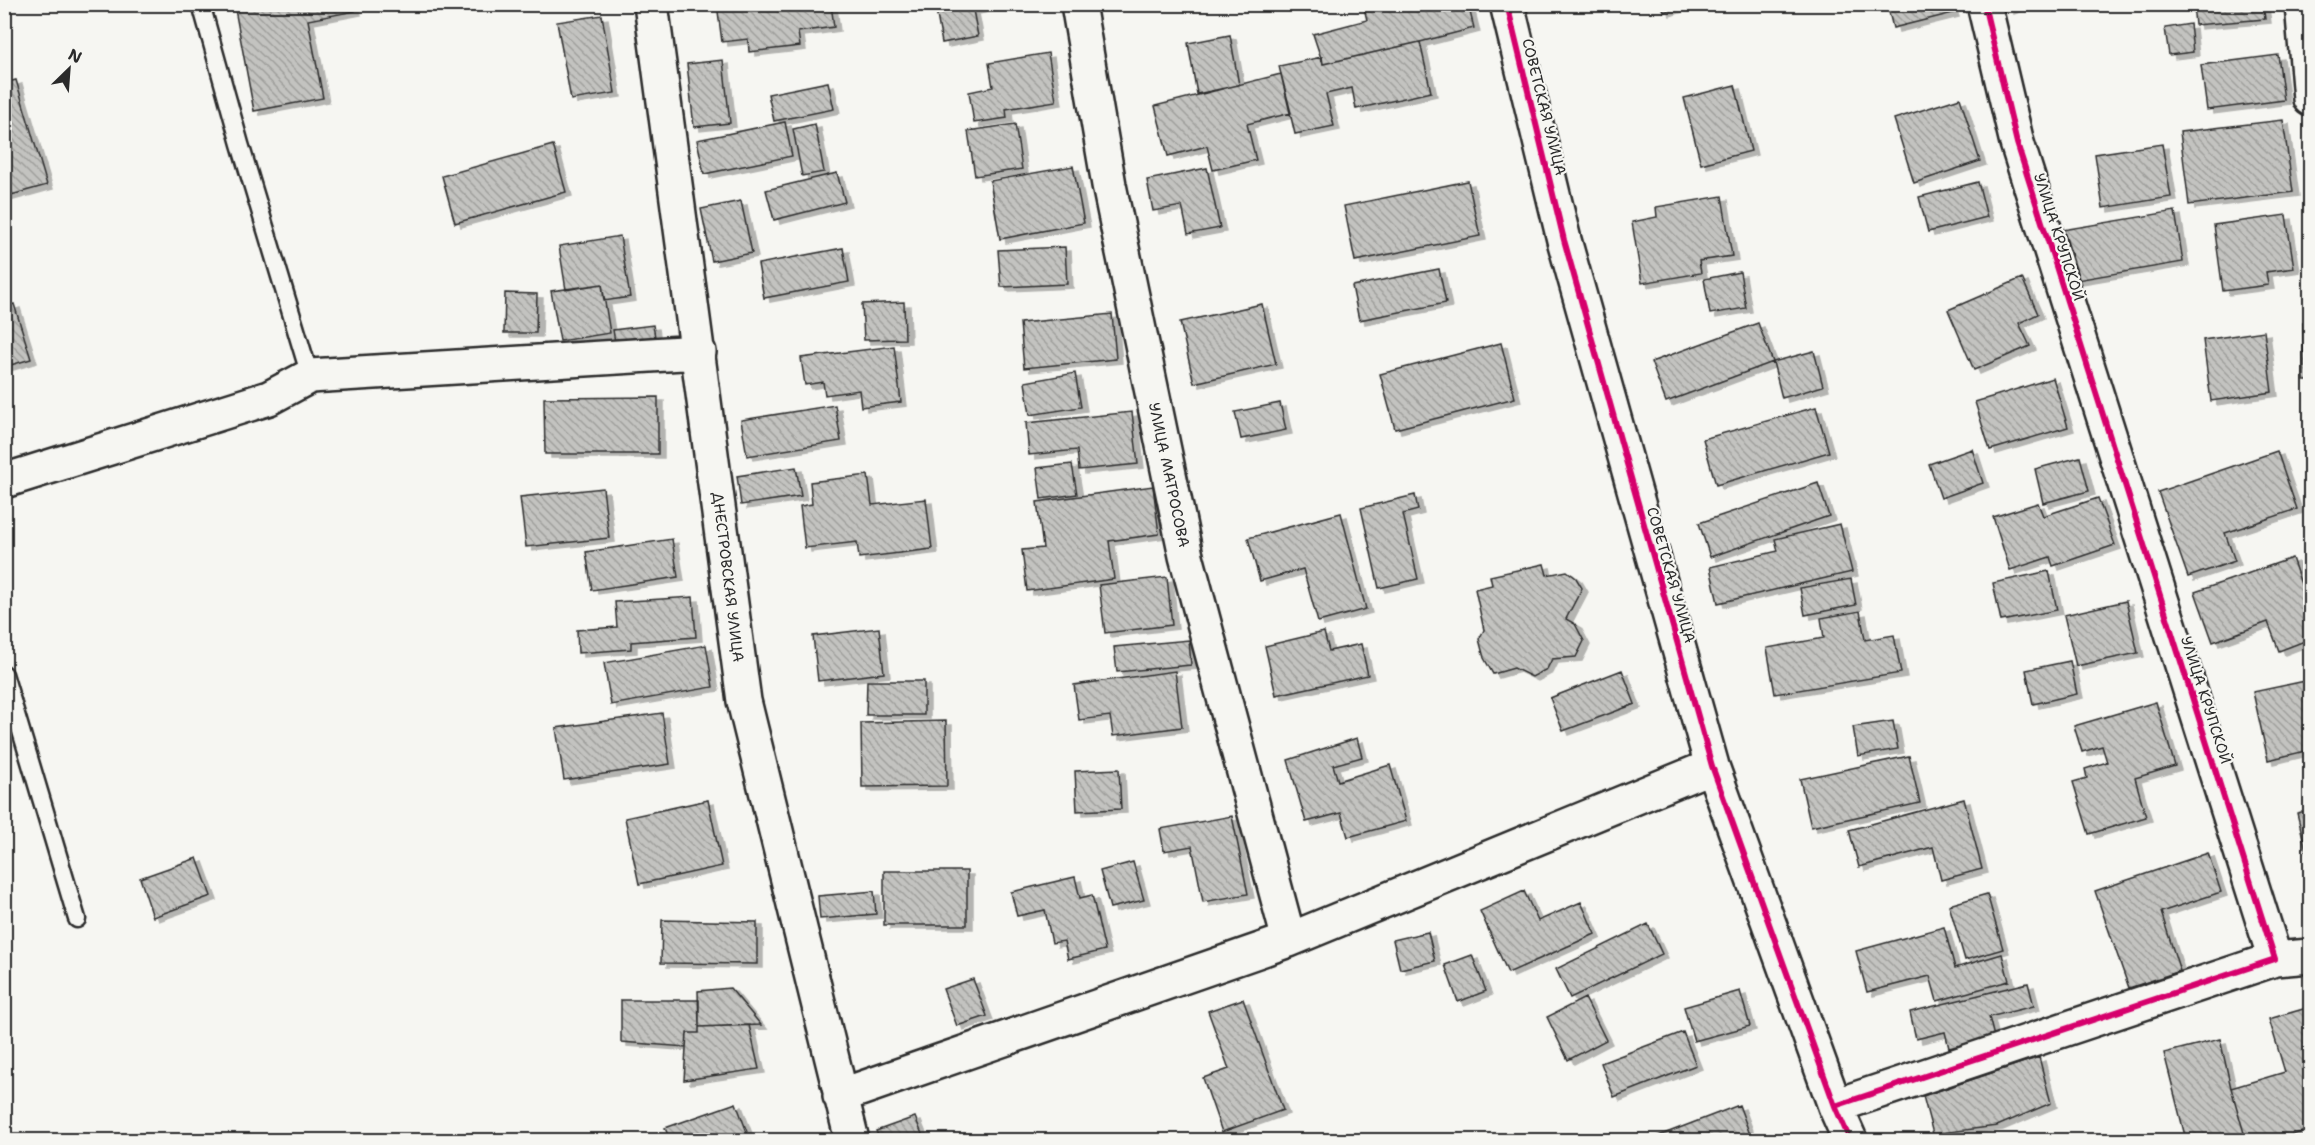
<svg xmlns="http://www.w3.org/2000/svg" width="2315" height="1145" font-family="'Shantell Sans',sans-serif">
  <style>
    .building { fill: url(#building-back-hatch); stroke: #2b2b2b; stroke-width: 1.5; filter: url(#shadow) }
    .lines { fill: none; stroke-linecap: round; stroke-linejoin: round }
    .lane-casing { stroke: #2b2b2b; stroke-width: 21 }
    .street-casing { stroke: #2b2b2b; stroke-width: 38 }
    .lane { stroke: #f6f6f2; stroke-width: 16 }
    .street { stroke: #f6f6f2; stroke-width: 33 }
    .cycleway-casing { stroke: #f6f6f2; stroke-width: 10 }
    .cycleway { stroke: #d6006c; stroke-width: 6 }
    .labels { text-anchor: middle; stroke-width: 4.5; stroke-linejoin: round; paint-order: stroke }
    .street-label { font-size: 15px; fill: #2b2b2b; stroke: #f6f6f2 }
  </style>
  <defs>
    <pattern id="building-back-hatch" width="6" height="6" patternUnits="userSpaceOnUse" patternTransform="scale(1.5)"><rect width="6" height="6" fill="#c3c3c0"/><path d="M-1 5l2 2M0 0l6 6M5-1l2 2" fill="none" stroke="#9f9f9c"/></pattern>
    <filter id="shadow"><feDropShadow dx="6" dy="4" stdDeviation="0" flood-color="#0004"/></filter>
  </defs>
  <rect width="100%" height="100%" fill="#f6f6f2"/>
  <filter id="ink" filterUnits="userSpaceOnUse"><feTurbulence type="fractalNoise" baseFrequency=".0167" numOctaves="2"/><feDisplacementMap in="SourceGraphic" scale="12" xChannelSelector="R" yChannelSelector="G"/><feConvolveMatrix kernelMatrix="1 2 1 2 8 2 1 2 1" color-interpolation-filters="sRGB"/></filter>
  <g filter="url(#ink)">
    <path class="building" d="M234,4H353L355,11L308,20L323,98L254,111Z
      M717,4H831L834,27L798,32L800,46L749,52L748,39L722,42Z
      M935,4H1002L973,10L978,36L942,43Z
      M1363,4H1468L1474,28L1420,42L1323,64L1313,34L1367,20Z
      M1662,4H1688L1664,12Z
      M1887,4H1950L1953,13L1893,28Z
      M2006,4H2024L2008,10Z
      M2193,4H2263L2265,19L2195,25Z
      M602,15L615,93L571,100L557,22Z
      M2190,24L2193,52L2169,55L2165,28Z
      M1230,35L1239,85L1197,94L1188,43Z
      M1420,42L1431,92L1356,109L1352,88L1326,94L1334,126L1295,134L1279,66L1322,57L1323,64Z
      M1048,53L1056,101L1006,109L1007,118L974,123L969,92L993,87L989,63Z
      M2278,55L2284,100L2207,110L2201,65Z
      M723,60L730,123L694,127L687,64Z
      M1281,74L1291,113L1247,124L1256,160L1213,170L1207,146L1168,156L1155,106Z
      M16,80L47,185L4,197V83Z
      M828,82L834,109L774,121L768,94Z
      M1735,85L1751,151L1701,164L1684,98Z
      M1960,98L1980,161L1914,183L1894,119Z
      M2283,120L2293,192L2189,205L2180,132Z
      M785,122L792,156L704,174L697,140Z
      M815,124L824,172L802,176L793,129Z
      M1015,124L1022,169L975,176L968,131Z
      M2162,144L2171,197L2103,208L2095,154Z
      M553,145L566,192L455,223L442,176Z
      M1073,166L1084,223L1000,239L990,181Z
      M1207,168L1220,228L1188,234L1182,206L1153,211L1147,180Z
      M837,173L845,202L774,220L766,190Z
      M1468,181L1480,236L1355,261L1344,206Z
      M1978,182L1987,217L1928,232L1919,197Z
      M1722,196L1732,256L1699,261L1701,273L1642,283L1632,222L1657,217L1656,207Z
      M741,201L752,253L712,261L701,209Z
      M2175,211L2183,262L2071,281L2062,230Z
      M2286,215L2294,268L2266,272L2268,285L2223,291L2214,225Z
      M620,236L630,297L604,301L602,284L566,290L559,246Z
      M1065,247L1067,284L1001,287L998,250Z
      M843,248L849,282L764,298L758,264Z
      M1439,269L1446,303L1359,320L1352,286Z
      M1740,272L1746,308L1710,314L1704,279Z
      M2022,278L2038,314L2019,323L2030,346L1974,370L1948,310Z
      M602,284L610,333L560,341L551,291Z
      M505,293L537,294L536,333H504Z
      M904,302L905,339L864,340L862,304Z
      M14,304L31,359L4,367V307Z
      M1262,304L1276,364L1194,383L1180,322Z
      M1112,314L1116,359L1024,368L1020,323Z
      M2303,322H2310V381H2304Z
      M1758,323L1773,362L1666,402L1651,362Z
      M653,325L657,349L617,354L613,330Z
      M2264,331L2272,392L2211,401L2203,340Z
      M1501,343L1515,398L1395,429L1380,374Z
      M894,346L901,402L861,407L859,390L825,395L823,382L805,385L801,358Z
      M1814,351L1823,386L1782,398L1773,362Z
      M1075,373L1081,407L1030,415L1025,382Z
      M2053,378L2068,427L1990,450L1975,402Z
      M658,397V454H545L544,398Z
      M1280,403L1286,430L1241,439L1235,412Z
      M835,405L841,441L747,456L741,420Z
      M1816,407L1829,452L1716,485L1703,439Z
      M1132,412L1138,464L1079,470L1077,450L1029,455L1026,423Z
      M1972,449L1983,483L1941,498L1929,464Z
      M2277,451L2297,509L2225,533L2235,561L2188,577L2158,492Z
      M2080,457L2089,491L2043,503L2035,469Z
      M1072,464L1077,494L1041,499L1037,468Z
      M796,467L801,496L741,505L737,476Z
      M868,475L872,505L926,499L932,549L859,558L857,542L805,548L800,506L812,504L810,482Z
      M1818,483L1829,516L1710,557L1699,523Z
      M1153,486L1159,534L1109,541L1114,579L1027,591L1022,550L1043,548L1037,502Z
      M603,488L609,538L526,547L520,497Z
      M1415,495L1418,510L1403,514L1418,579L1379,588L1361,508Z
      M2098,498L2115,545L2053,566L2050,557L2010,570L1993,517L2038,503L2043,516Z
      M1341,513L1366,609L1318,622L1303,569L1260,581L1248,538Z
      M1840,524L1852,572L1718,603L1710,567L1778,551L1775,539Z
      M672,539L678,577L592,590L586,552Z
      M2292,558L2310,610V639L2279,651L2268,622L2213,642L2195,592Z
      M1544,564L1547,575L1567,571L1576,578L1582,588L1566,619L1575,624L1584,641L1576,657L1552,659L1547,669L1532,677L1514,668L1493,674L1484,658L1479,639L1484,630L1475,589L1492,585L1490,576Z
      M2049,571L2057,610L2001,621L1993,583Z
      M1167,577L1172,625L1105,633L1099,585Z
      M1851,579L1856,605L1805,615L1800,588Z
      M693,597L696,637L631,642V649L578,653L577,630L617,627L615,602Z
      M2126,601L2138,653L2076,666L2064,615Z
      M1860,611L1865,640L1894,635L1901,673L1775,694L1767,648L1824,638L1821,618Z
      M879,628L884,673L818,681L813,636Z
      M1324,632L1329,651L1361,644L1368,675L1276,695L1265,646Z
      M1189,640L1191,665L1117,672L1114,647Z
      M706,645L713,687L611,705L604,663Z
      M2070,661L2077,694L2033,704L2026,670Z
      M1622,670L1635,704L1563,731L1550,698Z
      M1175,671L1182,727L1113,736L1110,716L1079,720L1074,685Z
      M2310,680V750L2268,760L2253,692Z
      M867,681H924V715H866Z
      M2156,702L2175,766L2135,778L2146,817L2089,834L2073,782L2087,778L2085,769L2107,762L2102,746L2082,752L2074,726Z
      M662,713L670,764L564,780L556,728Z
      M946,721L947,786L862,787L861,723Z
      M1893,721L1898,749L1858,756L1853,727Z
      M1357,738L1362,757L1333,765L1338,781L1390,765L1406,821L1348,837L1341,813L1306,822L1288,760Z
      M1909,756L1920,803L1811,827L1800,779Z
      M1119,769L1121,809L1077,811L1075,771Z
      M1964,799L1982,869L1941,880L1933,847L1859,867L1849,830Z
      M708,800L722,866L639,884L625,818Z
      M2310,810V862L2309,863L2297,813Z
      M1232,816L1248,894L1203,902L1192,846L1164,851L1160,829Z
      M2208,853L2221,892L2161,912L2180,971L2129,988L2095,891Z
      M197,858L211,896L153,917L140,878Z
      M1133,862L1144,900L1110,908L1100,871Z
      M884,871H967V925H884Z
      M1075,877L1080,898L1092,895L1105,950L1068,959L1064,941L1052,943L1045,910L1017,916L1011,892Z
      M874,891L876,914L820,919L818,896Z
      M1524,891L1538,921L1581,902L1595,934L1508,973L1480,911Z
      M1987,894L2003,949L1965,960L1949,905Z
      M662,920L757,922V964L661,963Z
      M1648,924L1662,954L1570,998L1556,969Z
      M1944,927L1955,968L2002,954L2009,981L1937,1001L1930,976L1867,992L1856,951Z
      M1428,932L1435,961L1400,969L1393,940Z
      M1472,955L1486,991L1458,1002L1445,965Z
      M973,979L987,1016L957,1026L943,989Z
      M2028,983L2034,1006L1989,1017L1994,1037L1949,1048L1945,1032L1916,1039L1910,1012Z
      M730,988L761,1025L699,1027L698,991Z
      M1740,991L1750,1026L1694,1041L1684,1007Z
      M1585,998L1606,1040L1568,1060L1547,1017Z
      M1243,999L1283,1110L1222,1132L1203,1078L1229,1069L1208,1011Z
      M621,1000H699V1033H687L686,1047L621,1042Z
      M2310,1007V1130L2273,1140H2246L2231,1088L2285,1072L2269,1019Z
      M749,1025L759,1069L684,1080L687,1033H699V1027Z
      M1683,1032L1696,1065L1614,1097L1601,1063Z
      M2220,1039L2231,1088L2246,1140H2186L2164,1053Z
      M2039,1057L2051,1103L1997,1126L1933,1134L1923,1096Z
      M736,1103L750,1140H670L665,1128Z
      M1739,1105L1752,1140H1648Z
      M915,1117L924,1139L880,1140L876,1131Z"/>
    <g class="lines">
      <defs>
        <path id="lane" d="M201,4L240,144L310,376
          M4,674L77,919"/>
        <path id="street" d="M651,4L744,701L852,1140
          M1078,4L1109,185L1186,556L1289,940
          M1507,4L1564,240L1712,766L1835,1106L1850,1140
          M2302,4L2310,99
          M4,481L269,398L310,376L699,352
          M2275,959L2310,956
          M840,1096L1289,940L1712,766
          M1835,1106L2275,959L2017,143L1984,4"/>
      </defs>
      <use href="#lane" class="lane-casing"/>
      <use href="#street" class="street-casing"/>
      <use href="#lane" class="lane"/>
      <use href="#street" class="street"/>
      <defs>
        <path id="cycleway" d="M1507,4L1564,240L1712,766L1835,1106L1850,1140
          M1835,1106L2275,959L2017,143L1984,4"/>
      </defs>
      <use href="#cycleway" class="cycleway-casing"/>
      <use href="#cycleway" class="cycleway"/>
    </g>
  </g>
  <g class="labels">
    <g class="street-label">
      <text transform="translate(1544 107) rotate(76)" y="5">СОВЕТСКАЯ УЛИЦА</text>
      <text transform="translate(2059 237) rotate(72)" y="5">УЛИЦА КРУПСКОЙ</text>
      <text transform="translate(1169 475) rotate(78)" y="5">УЛИЦА МАТРОСОВА</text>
      <text transform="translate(1671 575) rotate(74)" y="5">СОВЕТСКАЯ УЛИЦА</text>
      <text transform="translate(728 577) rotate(83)" y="5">ДНЕСТРОВСКАЯ УЛИЦА</text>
      <text transform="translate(2206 700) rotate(72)" y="5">УЛИЦА КРУПСКОЙ</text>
    </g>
  </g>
  <rect width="2315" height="1145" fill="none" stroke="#f6f6f2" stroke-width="24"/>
  <rect x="12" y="12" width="2291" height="1121" fill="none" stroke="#2b2b2b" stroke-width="2" filter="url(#ink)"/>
  <g transform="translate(69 69) rotate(25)" stroke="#f6f6f2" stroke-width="4.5" paint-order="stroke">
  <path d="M0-4.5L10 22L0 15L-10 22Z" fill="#2b2b2b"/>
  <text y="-9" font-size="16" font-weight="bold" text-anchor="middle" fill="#2b2b2b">N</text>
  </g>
</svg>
